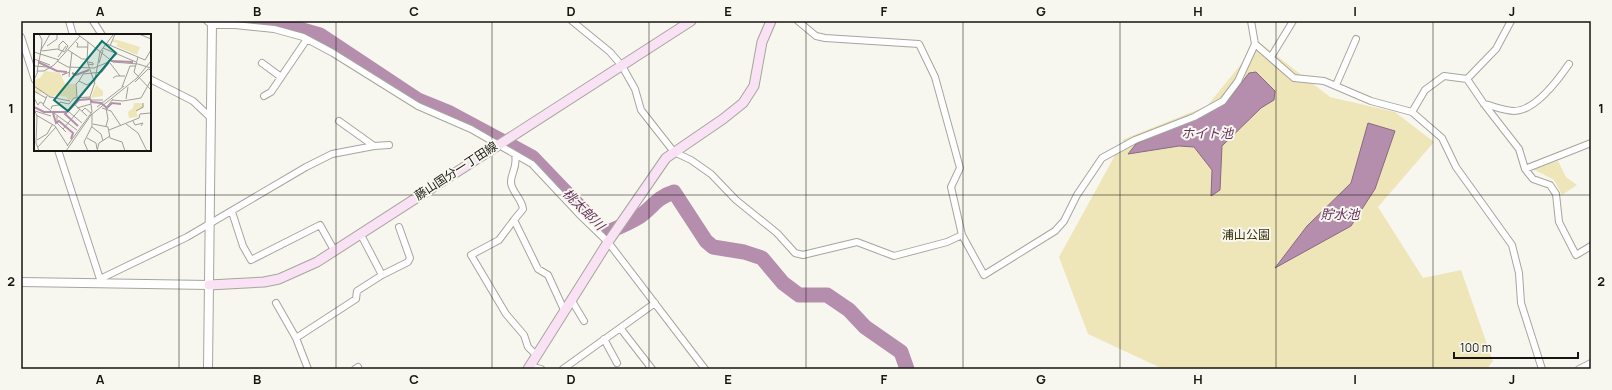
<svg xmlns="http://www.w3.org/2000/svg" width="1612" height="390" font-family="Manrope,'Noto Sans JP',sans-serif">
  <style>
    .green { fill: #eee5b9 }
    .water { fill: #b68ead; stroke: #866a7f }
    .lines { fill: none; stroke-linecap: round; stroke-linejoin: round }
    .river { stroke: #b68ead; stroke-width: 15 }
    .minor-casing { stroke: #a6a59e; stroke-width: 8 }
    .tertiary-casing { stroke: #a6a59e; stroke-width: 10 }
    .secondary-casing { stroke: #a6a59e; stroke-width: 11 }
    .minor { stroke: #fff; stroke-width: 6 }
    .tertiary { stroke: #fff; stroke-width: 8 }
    .secondary { stroke: #f9e2f4; stroke-width: 9 }
    .grid { fill: none; stroke: #161513; stroke-width: 1; stroke-opacity: 0.55 }
    .labels { text-anchor: middle; stroke-width: 4; stroke-linejoin: round; paint-order: stroke }
    .street-label { font-size: 12px; fill: #161513; stroke: #f8f7ef }
    .park-label { font-size: 12px; fill: #3a330c; stroke: #f8f7ef }
    .water-label { font-size: 13px; font-style: italic; fill: #65325c; stroke: #f8f7ef }
    .inset-river { fill: none; stroke: #b68ead; stroke-width: 2 }
    .inset-road { fill: none; stroke: #9e9d97; stroke-width: 1 }
    .view { fill: #0f766e; fill-opacity: 0.15; stroke: #0f766e; stroke-width: 2 }
    .inset-edge { fill: none; stroke: #161513; stroke-width: 2 }
    .neatline { fill: none; stroke: #161513; stroke-width: 1.5 }
    .grid-label { font-size: 13px; text-anchor: middle; font-weight: bold; fill: #161513 }
  </style>
  <rect width="100%" height="100%" fill="#f8f7ef"/>
  <path class="green" d="M1259,42L1330,97L1395,112L1434,142L1378,207L1423,278L1461,270L1493,361L1487,369H1163L1088,334L1059,257L1124,139L1207,106Z
    M1558,161L1566,177L1577,185L1562,195L1554,180L1533,169Z"/>
  <path class="water" d="M1256,72L1275,91L1274,100L1261,108L1222,146L1220,190L1211,196L1212,170L1194,147L1179,146L1128,154L1136,144L1226,103L1249,73Z
    M1368,123L1395,131L1375,189L1351,226L1275,268L1307,226L1351,183Z"/>
  <g class="lines">
    <path class="river" d="M243,21L278,23L320,35L418,100L450,113L532,157L605,233C617,228 628,224 639,217C652,208 657,197 674,192L706,241L713,247L744,252L762,258L783,283L799,295H827L849,310L865,327L901,352L907,369"/>
    <defs>
      <path id="minor" d="M69,21L73,35
        M93,21L102,35
        M207,21L212,25H235L274,29L303,37L333,53L418,106L471,129L532,164L579,214L608,242L705,369
        M572,21L610,52L622,66L635,89L641,110L674,152L691,160L711,174L736,200L777,233L795,253L803,255L857,242L894,256L947,242L962,235L951,187L960,168L935,77L919,44L825,38L816,36L798,21
        M21,37L35,80
        M1255,44L1294,78L1324,81L1371,101L1412,112L1442,138L1456,167L1512,245L1519,273L1521,303L1542,369
        M1271,57L1293,21
        M262,63L281,77
        M150,79L193,101L211,118
        M1467,79L1496,49L1511,21
        M1336,85L1356,39
        M264,96L271,92L307,39
        M1484,104C1493,106 1505,111 1514,111C1535,111 1558,80 1569,64
        M1412,112L1425,90L1444,76L1467,79L1484,104L1519,149L1525,169L1533,179L1550,185L1556,194L1559,222L1576,255L1591,246
        M339,121L374,146
        M58,150L100,279V282
        M1525,169L1591,143
        M232,212L243,246L251,260L320,225L334,250
        M514,220L523,209C522,199 512,192 511,183C510,174 518,168 515,155
        M360,233L382,275L408,262L410,258L399,227
        M962,235L984,275L1055,231L1064,221L1077,195L1102,158L1135,140L1194,117L1223,101L1238,81L1255,44L1251,21
        M100,279L187,237L306,167L332,154L374,146L389,145
        M572,301L584,321
        M276,303L296,338L308,369
        M621,329L652,369
        M296,338L356,299L357,291L382,275
        M604,339L617,363
        M537,356L528,347L524,335L506,314L471,255L499,240L514,220L538,269L548,275L565,312
        M530,366L541,369
        M355,369L358,367
        M563,369L655,303
        M1579,369L1591,363"/>
      <path id="tertiary" d="M21,282L209,285
        M208,369L212,21"/>
      <path id="secondary" d="M209,285L264,282L279,279L317,262L691,21
        M528,369L608,242L666,158L723,119L743,103L754,86L762,42L771,21"/>
    </defs>
    <use href="#minor" class="minor-casing"/>
    <use href="#tertiary" class="tertiary-casing"/>
    <use href="#secondary" class="secondary-casing"/>
    <use href="#minor" class="minor"/>
    <use href="#tertiary" class="tertiary"/>
    <use href="#secondary" class="secondary"/>
  </g>
  <path class="grid" d="M179,21V369M336,21V369M492,21V369M649,21V369M806,21V369M963,21V369M1120,21V369M1276,21V369M1433,21V369M21,195H1591"/>
  <g class="labels">
    <g class="street-label">
      <text transform="translate(456 171) rotate(-33)" y="4">藤山国分一丁田線</text>
    </g>
    <g class="park-label">
      <text x="1246" y="239">浦山公園</text>
    </g>
    <g class="water-label">
      <text x="1207" y="138">ホイト池</text>
      <text transform="translate(584 209) rotate(45)" y="5">桃太郎川</text>
      <text x="1340" y="219">貯水池</text>
    </g>
  </g>
  <g transform="translate(34 34)">
    <rect width="117" height="117" fill="#f8f7ef"/>
    <path d="M80,5L106,13L103,21L82,12L84,9L78,8ZM11,37L26,39L31,50H41L43,63L34,67L33,63L22,61L17,64L8,58L0,60L2,56L0,46L6,44ZM62,51L69,57V62L57,64ZM100,69H109L110,74L102,77L104,83L95,84L94,78L99,74Z" fill="#eee5b9"/>
    <path class="inset-river" d="M77,27L99,28M4,28L23,37L33,38M38,39L42,41L55,36M57,66L58,68L67,69L73,74L78,69L87,70M0,73L10,78H33L45,66L56,65M33,78L31,80L44,92M19,79L22,89L25,87L39,99L37,105"/>
    <path class="inset-road" d="M5,0L8,6L7,17M43,0L54,8M105,0L117,5M42,8L44,10L43,13H54M54,8L79,28L104,30L117,34M54,8L53,27L61,50M73,10L111,26L117,16M13,12L23,5V0M76,12L81,0M69,14L102,28M25,15V11L29,7L34,12L31,17M34,16L48,25H53M8,17L23,15L31,18M0,18L25,26M66,18L79,1M24,23L32,12M104,23L100,38L117,56M0,25L16,31M23,27L34,33L60,34L72,29L83,20M54,28L59,29V31L54,30M65,29L69,16M76,29L86,42M0,32L14,33M3,38L7,16L16,0M32,39L28,41L36,38M35,43L38,18M79,44L82,42H91M0,46L4,37H10L20,31L46,2M59,47L53,51L45,47L49,40L68,38L75,29M101,48L114,35L117,36M0,52L16,63L36,67M88,53L96,32H101M0,57L12,64M13,62L9,71L43,96M43,63L42,50L45,47M0,64L4,71L6,68L10,70M92,65L94,53M56,66H69M78,66L89,67L107,64L117,46M40,70L53,82M63,73L90,52M43,74L57,70M68,74L77,77L87,92M0,75L3,82L2,109L5,117M17,75L18,72L25,71L26,68L35,70L40,64L56,63M1,77L17,82M48,77L51,74L57,79M102,77L109,73V69M35,78L48,89M58,78L56,63L60,51L66,18M2,81L21,92L34,112M23,82V89L32,98M99,87L101,91L109,89L107,92M59,90L74,93L76,104L88,108L91,117M92,90L104,99L113,117M72,92L74,85L72,74L79,65M58,93L67,100L69,107M29,95L46,75M75,96L105,84L106,80L116,79M53,104L62,109L63,115M3,106L13,100L18,91M33,112L58,78M4,113L22,93M32,117L57,81L103,44L117,27M54,117L50,108L58,92V80M63,117L65,109L76,102"/>
    <path class="view" d="M68,7L82,19L34,77L20,66Z"/>
    <rect width="117" height="117" class="inset-edge"/>
  </g>
  <rect width="1612" height="390" fill="none" stroke="#f8f7ef" stroke-width="44"/>
  <path d="M1454 352v6h124v-6" fill="none" stroke="#161513" stroke-width="2"/>
  <text x="1460" y="352" font-size="12" fill="#161513" stroke="#f8f7ef" stroke-width="3" paint-order="stroke">100 m</text>
  <rect x="22" y="22" width="1568" height="346" class="neatline"/>
  <g class="grid-label">
    <text x="100" y="16">A</text>
    <text x="257" y="16">B</text>
    <text x="414" y="16">C</text>
    <text x="571" y="16">D</text>
    <text x="728" y="16">E</text>
    <text x="884" y="16">F</text>
    <text x="1041" y="16">G</text>
    <text x="1198" y="16">H</text>
    <text x="1355" y="16">I</text>
    <text x="1512" y="16">J</text>
    <text x="11" y="113">1</text>
    <text x="1601" y="113">1</text>
    <text x="11" y="286">2</text>
    <text x="1601" y="286">2</text>
    <text x="100" y="384">A</text>
    <text x="257" y="384">B</text>
    <text x="414" y="384">C</text>
    <text x="571" y="384">D</text>
    <text x="728" y="384">E</text>
    <text x="884" y="384">F</text>
    <text x="1041" y="384">G</text>
    <text x="1198" y="384">H</text>
    <text x="1355" y="384">I</text>
    <text x="1512" y="384">J</text>
  </g>
</svg>
